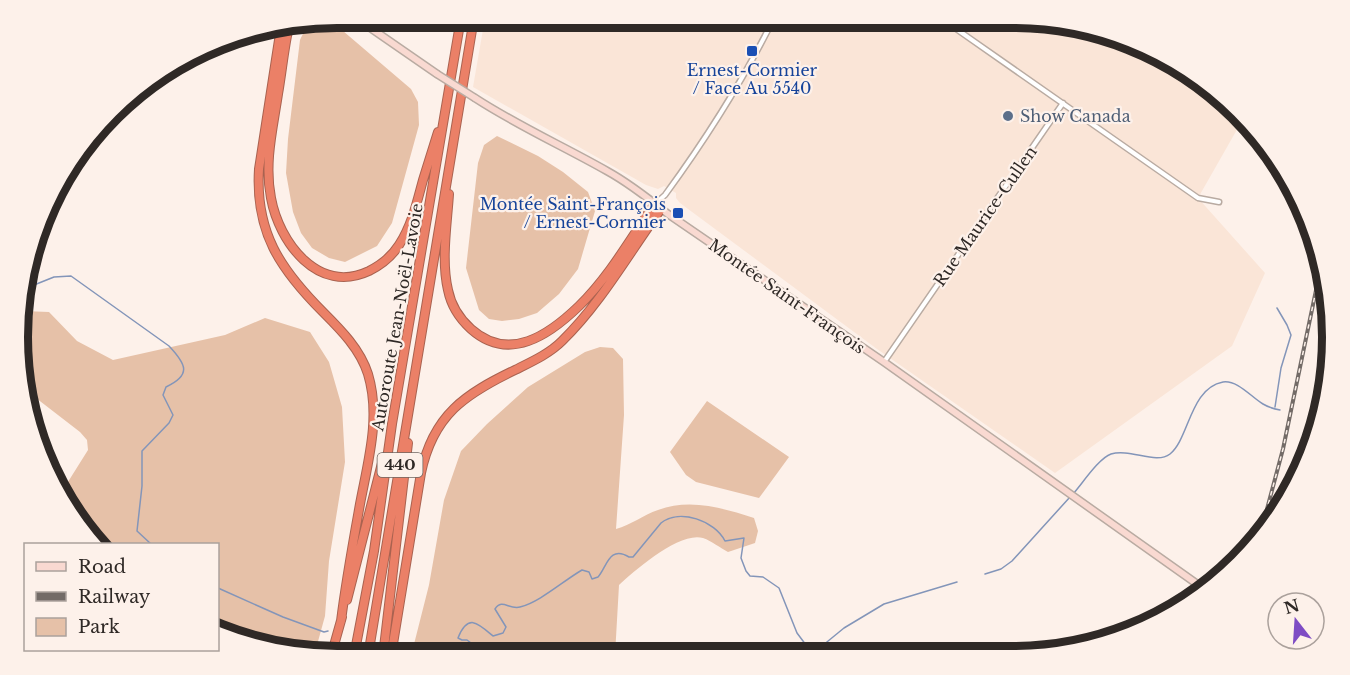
<svg xmlns="http://www.w3.org/2000/svg" width="1350" height="675" font-family="'Libre Baskerville',serif">
  <style>
    .built { fill: #fae5d7 }
    .green { fill: #e6c1a8 }
    .lines { fill: none; stroke-linecap: round; stroke-linejoin: round }
    .stream { stroke: #8395b9; stroke-width: 1.5 }
    .street-casing { stroke: #b9aba2; stroke-width: 7 }
    .secondary-casing { stroke: #b9aba2; stroke-width: 9 }
    .highway-casing { stroke: #a96250; stroke-width: 10 }
    .street { stroke: #fff; stroke-width: 4 }
    .secondary { stroke: #f9d9d1; stroke-width: 6 }
    .highway { stroke: #eb8067; stroke-width: 8 }
    .rail-casing { stroke: #736b67; stroke-width: 4 }
    .rail { stroke: #fdf1ea; stroke-width: 1.5; stroke-dasharray: 4.5; stroke-linecap: butt }
    .secondary-bridge-casing { stroke: #b9aba2; stroke-width: 9; stroke-linecap: butt }
    .secondary-bridge { stroke: #f9d9d1; stroke-width: 6 }
    .transit-dot { fill: #1a4fb4; stroke: #fdf1ea; stroke-width: 2 }
    .service-dot { fill: #5c6f8a; stroke: #fdf1ea; stroke-width: 2 }
    .labels { text-anchor: middle; stroke-width: 4.5; stroke-linejoin: round; paint-order: stroke }
    .shield { fill: #fdf1ea; stroke: #6d6561; stroke-width: 1.5 }
    .shield-label { font-size: 15px; font-weight: bold; fill: #2f2926 }
    .transit-label { font-size: 16px; fill: #164399; stroke: #fdf1ea }
    .service-label { font-size: 16px; fill: #4e5e75; stroke: #fdf1ea; text-anchor: start }
    .street-label { font-size: 16px; fill: #2f2926; stroke: #fdf1ea }
    .rim { fill: none; stroke: #2f2926; stroke-width: 8 }
  </style>
  <rect width="100%" height="100%" fill="#fdf1ea"/>
  <path class="built" d="M485,18L1033,19L1154,51L1243,119L1198,198L1265,273L1232,346L1055,473L877,349L680,203L676,198V193L664,186L658,189L646,185L473,87Z"/>
  <path class="green" d="M329,19L411,89L418,102L419,125L392,223L377,246L345,262L329,258L312,248L301,233L293,212L286,173L288,139L300,40C309,22 310,23 329,19Z
    M497,136L538,156L563,172L588,192L595,211L578,269L559,294L537,313L519,319L502,321L489,319L479,310L466,268L478,163L484,145Z
    M23,311L49,312L77,341L113,360L225,335L265,318L310,332L329,362L342,407L345,462L329,561L325,616L314,656L218,630V544H98L61,493L88,450L87,440L80,432L23,388L21,379Z
    M600,347L613,348L623,359L624,415L616,529C631,525 643,515 658,510C690,498 723,508 754,518L758,531L755,543L728,552C720,548 712,541 703,538C680,531 635,570 619,585L615,655L411,656L429,585L444,500L461,451L487,424L528,387L585,352Z
    M707,401L789,457L759,498L696,482L686,475L670,452Z"/>
  <g class="lines">
    <path class="stream" d="M24,289L54,277L71,276L169,346C186,364 192,375 166,387L163,395L173,415L169,423L142,451V486L137,531L151,544
      M1275,407L1281,368L1291,335L1287,325L1277,308
      M1073,494C1082,484 1099,458 1111,454C1130,448 1156,465 1170,454C1189,439 1190,388 1223,382C1238,380 1251,397 1263,404C1268,407 1274,409 1280,410
      M985,574L1001,569L1012,561L1070,497
      M218,588L283,617L324,632L328,631
      M811,655L844,628L884,604L957,582
      M471,656V643L467,640H462L458,638C468,613 478,623 493,636L503,633L506,627L495,609C502,598 509,610 520,607C540,602 563,581 582,570L589,572L592,579L598,577C607,567 609,545 629,557H633L661,523C680,508 715,521 725,541L744,538L741,558L746,571L750,576L763,577L779,588L797,633L812,653"/>
    <defs>
      <path id="street" d="M942,19L1198,198L1219,202
        M656,203L665,195C706,139 743,81 774,18
        M884,362L1063,103"/>
      <path id="secondary" d="M356,18L437,74
        M475,98C518,126 563,146 607,171C629,183 648,198 668,214L884,362L1207,591"/>
      <path id="highway" d="M289,26C284,48 282,71 278,94C273,128 264,163 271,198C279,242 318,295 369,271C381,265 392,256 399,245C412,225 417,202 423,180C428,164 433,148 438,132
        M281,27L259,169C255,232 280,269 323,312C341,330 360,349 368,374C381,417 368,461 360,504C353,543 346,581 341,621
        M449,194C447,225 441,260 448,290C451,305 460,319 471,329C509,363 549,335 579,306C609,277 631,238 655,203
        M347,600L382,463
        M331,656L342,617
        M354,656L374,551L392,424L461,18
        M368,656L474,18
        M383,656L408,443
        M391,656L421,473C433,415 465,394 515,370C531,362 549,354 562,341C601,303 629,253 661,209"/>
    </defs>
    <use href="#street" class="street-casing"/>
    <use href="#secondary" class="secondary-casing"/>
    <use href="#highway" class="highway-casing"/>
    <use href="#street" class="street"/>
    <use href="#secondary" class="secondary"/>
    <use href="#highway" class="highway"/>
    <defs>
      <path id="rail" d="M1259,539L1283,449L1320,271"/>
    </defs>
    <use href="#rail" class="rail-casing"/>
    <use href="#rail" class="rail"/>
    <defs>
      <path id="secondary-bridge" d="M437,74L475,98"/>
    </defs>
    <use href="#secondary-bridge" class="secondary-bridge-casing"/>
    <use href="#secondary-bridge" class="secondary-bridge"/>
  </g>
  <g class="transit-dot">
    <rect x="746" y="45" width="12" height="12" rx="3"/>
    <rect x="672" y="207" width="12" height="12" rx="3"/>
  </g>
  <circle class="service-dot" cx="1008" cy="116" r="6"/>
  <g class="labels">
    <rect class="shield" x="377.5" y="453" width="45" height="24" rx="4.5"/>
    <g class="shield-label">
      <text x="400" y="470">440</text>
    </g>
    <g class="transit-label">
      <text x="752" y="76">Ernest-Cormier<tspan x="752" dy="18">/ Face Au 5540</tspan></text>
      <text x="666" y="210" text-anchor="end">Montée Saint-François<tspan x="666" dy="18">/ Ernest-Cormier</tspan></text>
    </g>
    <g class="service-label">
      <text x="1020" y="122">Show Canada</text>
    </g>
    <g class="street-label">
      <text transform="translate(985 216) rotate(-55)" y="6">Rue Maurice-Cullen</text>
      <text transform="translate(787 296) rotate(35)" y="6">Montée Saint-François</text>
      <text transform="translate(397 317) rotate(-80)" y="6">Autoroute Jean-Noël-Lavoie</text>
    </g>
  </g>
  <path d="M0 0H1350V675H0ZM337 28H1013A309 309 0 0 1 1322 337V337A309 309 0 0 1 1013 646H337A309 309 0 0 1 28 337V337A309 309 0 0 1 337 28Z" fill="#fdf1ea" fill-rule="evenodd"/>
  <path class="rim" d="M337 28H1013A309 309 0 0 1 1322 337V337A309 309 0 0 1 1013 646H337A309 309 0 0 1 28 337V337A309 309 0 0 1 337 28Z"/>
  <rect x="24" y="543" width="195" height="108" fill="#fdf1ea" stroke="#aba19c" stroke-width="1.5"/>
  <rect x="36" y="562" width="30" height="9" fill="#f9d9d1" stroke="#aba19c" stroke-width="1.5"/>
  <text x="78" y="573" font-size="18" fill="#2f2926">Road</text>
  <rect x="36" y="592" width="30" height="9" fill="#736b67" stroke="#aba19c" stroke-width="1.5"/>
  <text x="78" y="603" font-size="18" fill="#2f2926">Railway</text>
  <rect x="36" y="618" width="30" height="18" fill="#e6c1a8" stroke="#aba19c" stroke-width="1.5"/>
  <text x="78" y="633" font-size="18" fill="#2f2926">Park</text>
  <g transform="translate(1296 621) rotate(343)"><circle r="28" fill="#fdf1ea" stroke="#aba19c" stroke-width="1.5"/>
  <path d="M0-4.5L10 22L0 15L-10 22Z" fill="#7e4cc4"/>
  <text y="-9" font-size="16" font-weight="bold" text-anchor="middle" fill="#2f2926">N</text>
  </g>
</svg>
